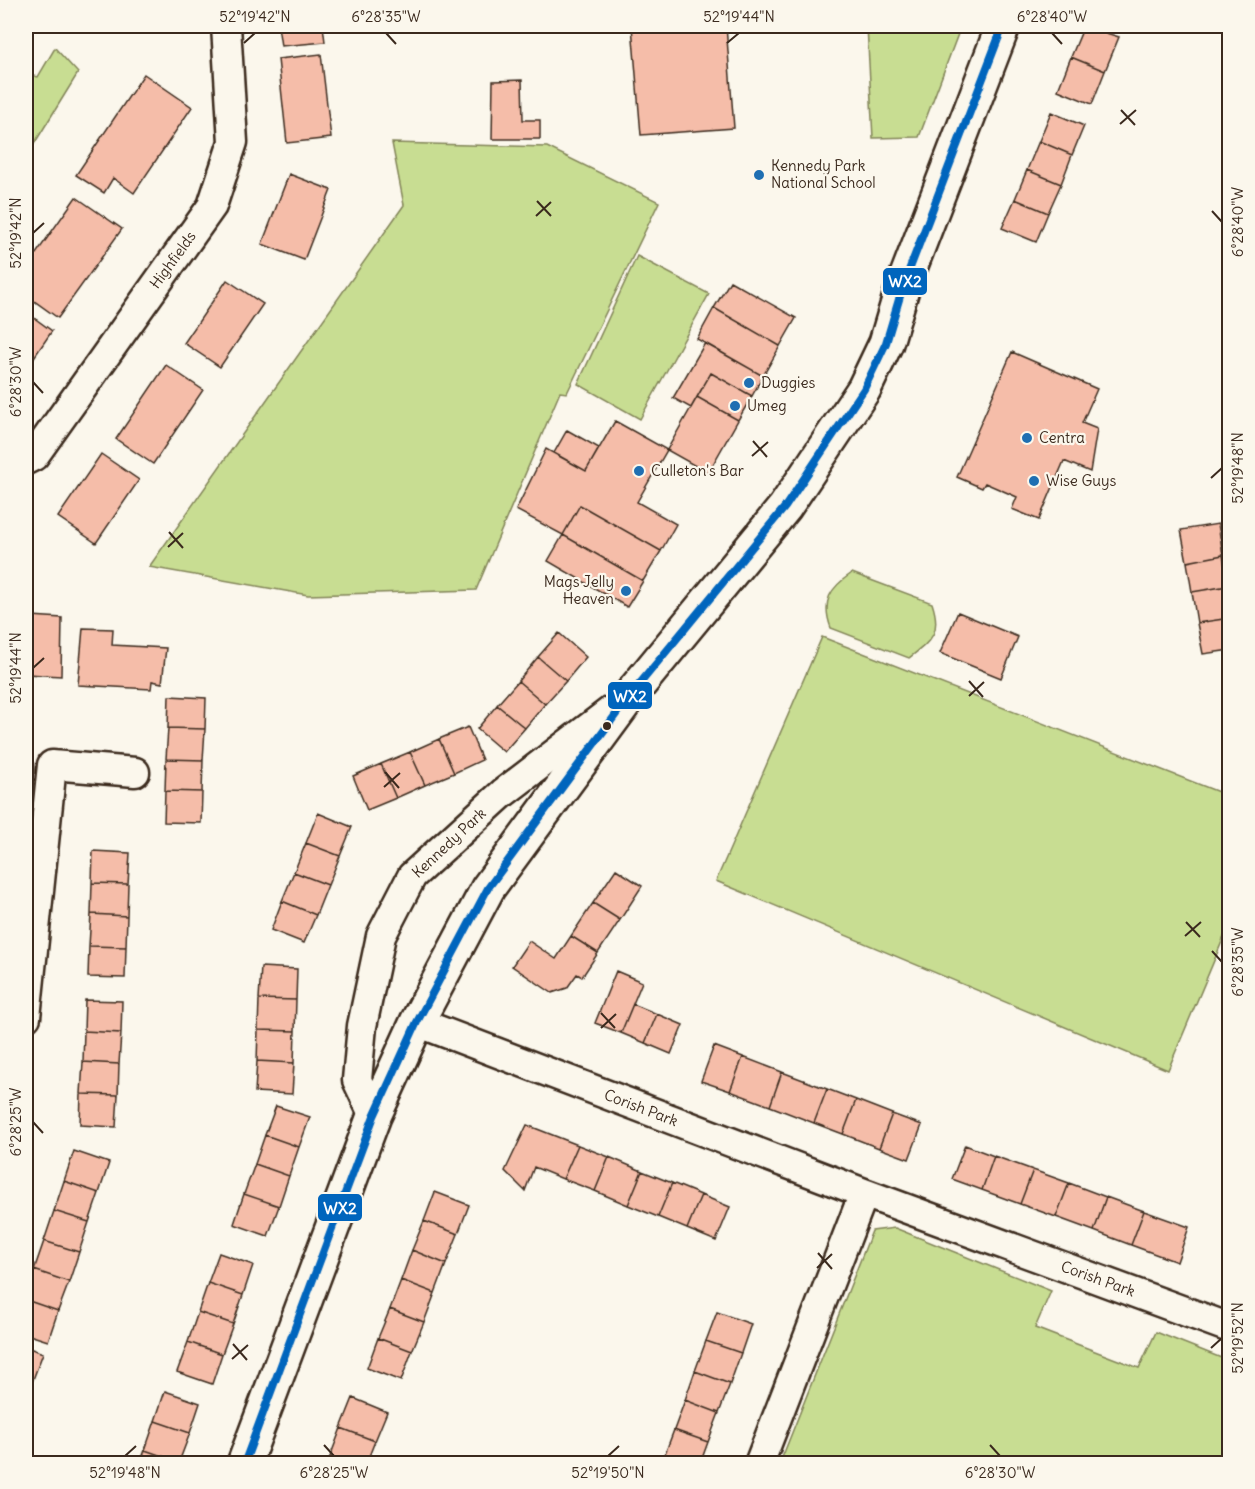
<svg xmlns="http://www.w3.org/2000/svg" width="1255" height="1489" font-family="Delius,sans-serif">
  <style>
    .green { fill: #c8dd92; stroke: #828458; stroke-width: 1.5 }
    .building { fill: #f5bda9; stroke: #3b2a1e; stroke-width: 1.5 }
    .lines { fill: none; stroke-linecap: round; stroke-linejoin: round }
    .minor-casing { stroke: #3b2a1e; stroke-width: 33 }
    .tertiary-casing { stroke: #3b2a1e; stroke-width: 38 }
    .minor { stroke: #fbf7ec; stroke-width: 28 }
    .tertiary { stroke: #fbf7ec; stroke-width: 33 }
    .bus-1-casing { stroke: #fbf7ec; stroke-width: 12 }
    .bus-1 { stroke: #0065bd; stroke-width: 8 }
    .ticks { fill: none; stroke: #3b2a1e; stroke-width: 2 }
    .poi-dot { fill: #1f6fb2; stroke: #fbf7ec; stroke-width: 2 }
    .bus-dot { fill: #3b2a1e; stroke: #fbf7ec; stroke-width: 2 }
    .labels { text-anchor: middle; stroke-width: 4.5; stroke-linejoin: round; paint-order: stroke }
    .poi-label { font-size: 15px; fill: #3b2a1e; stroke: #fbf7ec; text-anchor: start }
    .street-label { font-size: 15px; fill: #3b2a1e; stroke: #fbf7ec }
    .line-badge { stroke: #fbf7ec; stroke-width: 2 }
    .badge-label { font-size: 16px; text-anchor: middle; font-weight: bold; fill: #fff }
    .neatline { fill: none; stroke: #3b2a1e; stroke-width: 2 }
    .ticks-label { font-size: 15px; text-anchor: middle; fill: #3b2a1e }
  </style>
  <rect width="100%" height="100%" fill="#fbf7ec"/>
  <filter id="ink" filterUnits="userSpaceOnUse"><feTurbulence type="fractalNoise" baseFrequency=".0167" numOctaves="2"/><feDisplacementMap in="SourceGraphic" scale="12" xChannelSelector="R" yChannelSelector="G"/><feConvolveMatrix kernelMatrix="1 2 1 2 8 2 1 2 1" color-interpolation-filters="sRGB"/></filter>
  <g filter="url(#ink)">
    <path class="green" d="M867,26H961L919,137L873,138Z
      M55,48L78,73L26,157V74L38,77Z
      M392,143L547,147L659,202L567,393L560,392L476,590L308,595L149,567L404,205Z
      M637,256L709,294L640,419L578,384Z
      M852,573L932,603C942,633 932,640 909,658L831,628C821,601 830,588 852,573Z
      M822,637L1229,796V925L1168,1070L716,881Z
      M895,1228L1051,1291L1035,1328L1139,1368L1156,1332L1229,1361V1463H780L872,1231Z"/>
    <path class="building" d="M154,26H177L175,33Z
      M278,26H323L325,42L281,46Z
      M632,26H726L734,128L641,135Z
      M1084,26L1119,37L1105,71L1071,57Z
      M321,54L331,138L287,143L278,59Z
      M1071,57L1105,71L1092,104L1058,90Z
      M144,74L192,107L134,193L113,178L104,193L76,175Z
      M522,80L523,120H540V139H492L493,81Z
      M1051,112L1084,126L1072,155L1039,141Z
      M1039,141L1072,155L1061,184L1027,170Z
      M1027,170L1061,184L1048,213L1015,199Z
      M289,174L331,190L304,260L262,244Z
      M76,197L122,229L58,318L26,295V268Z
      M1015,199L1048,213L1036,242L1002,228Z
      M227,280L263,304L220,367L184,343Z
      M730,281L796,318L780,346L714,308Z
      M714,308L780,346L763,376L697,339Z
      M26,312L52,331L26,369Z
      M705,343L763,376L752,396L711,373L691,408L673,398Z
      M1012,352L1097,389L1082,423L1097,429L1090,472L1064,461L1039,520L1012,509L1017,497L985,483L982,488L957,477Z
      M166,365L203,390L153,464L116,439Z
      M711,373L752,396L738,420L697,397Z
      M697,397L738,420L708,473L667,450Z
      M615,421L667,450L637,502L676,524L661,551L580,505L563,535L516,510L546,449L586,471Z
      M567,430L599,448L586,471L554,453Z
      M101,454L139,480L96,543L58,517Z
      M580,505L661,551L643,581L563,535Z
      M1218,524L1223,555L1187,562L1181,530Z
      M563,535L643,581L627,607L548,561Z
      M1223,555L1228,586L1192,592L1187,562Z
      M1228,586L1230,618L1197,623L1192,592Z
      M958,612L1018,637L1001,678L940,653Z
      M31,616L62,618L61,676L26,674V626H32Z
      M1230,618V650L1203,654L1197,623Z
      M83,628L113,629L112,645L166,648L162,683L152,681L151,689L78,685Z
      M559,633L586,657L566,681L538,657Z
      M538,657L566,681L545,704L518,681Z
      M518,681L545,704L525,728L497,705Z
      M169,696L206,698L205,729L168,728Z
      M497,705L525,728L504,752L477,729Z
      M468,727L482,760L454,773L439,739Z
      M168,728L205,729L203,760L166,759Z
      M439,739L454,773L425,785L410,752Z
      M410,752L425,785L396,798L381,764Z
      M166,759L203,760L202,792L165,791Z
      M381,764L396,798L367,810L353,776Z
      M165,791L202,792L201,823L164,822Z
      M318,813L352,827L340,856L306,843Z
      M306,843L340,856L328,885L294,872Z
      M93,851L130,853L128,884L92,883Z
      M616,869L642,886L620,920L593,903Z
      M294,872L328,885L316,915L282,901Z
      M92,883L128,884L127,916L91,914Z
      M282,901L316,915L304,943L271,930Z
      M593,903L620,920L598,953L571,936Z
      M91,914L127,916L126,947L89,946Z
      M571,936L598,953L582,977L577,974L567,988L552,993L512,966L529,941L556,959Z
      M89,946L126,947L125,978L88,977Z
      M261,967L297,969L296,1000L259,999Z
      M616,971L642,982L621,1033L595,1023Z
      M259,999L296,1000L295,1031L258,1030Z
      M85,1000L122,1001L121,1033L84,1031Z
      M633,1004L657,1014L645,1043L621,1033Z
      M657,1014L683,1025L671,1054L645,1043Z
      M258,1030L295,1031L294,1063L257,1061Z
      M84,1031L121,1033L119,1064L83,1062Z
      M714,1046L743,1057L730,1091L701,1081Z
      M743,1057L782,1072L770,1106L730,1091Z
      M257,1061L294,1063L292,1094L255,1092Z
      M83,1062L119,1064L118,1095L81,1094Z
      M782,1072L827,1089L814,1123L770,1106Z
      M827,1089L856,1100L843,1134L814,1123Z
      M81,1094L118,1095L116,1127L80,1125Z
      M856,1100L892,1114L879,1148L843,1134Z
      M276,1106L310,1117L299,1147L265,1135Z
      M892,1114L922,1125L909,1159L879,1148Z
      M527,1125L578,1145L563,1179L534,1167L525,1191L505,1171Z
      M265,1135L299,1147L289,1176L255,1164Z
      M578,1145L609,1157L595,1191L563,1179Z
      M965,1145L994,1156L982,1190L952,1179Z
      M74,1151L109,1163L99,1193L64,1181Z
      M994,1156L1033,1170L1020,1204L982,1190Z
      M609,1157L642,1171L628,1205L595,1191Z
      M255,1164L289,1176L279,1206L244,1194Z
      M1033,1170L1069,1183L1056,1217L1020,1204Z
      M642,1171L672,1183L658,1217L628,1205Z
      M64,1181L99,1193L89,1222L54,1211Z
      M672,1183L701,1195L687,1229L658,1217Z
      M1069,1183L1106,1197L1094,1231L1056,1217Z
      M435,1192L469,1205L458,1234L424,1221Z
      M244,1194L279,1206L268,1236L234,1224Z
      M701,1195L730,1207L716,1241L687,1229Z
      M1106,1197L1144,1211L1131,1245L1094,1231Z
      M54,1211L89,1222L79,1252L44,1241Z
      M1144,1211L1189,1227L1177,1262L1131,1245Z
      M424,1221L458,1234L446,1264L412,1250Z
      M44,1241L79,1252L69,1282L34,1270Z
      M412,1250L446,1264L435,1293L401,1280Z
      M219,1253L253,1265L243,1295L208,1283Z
      M34,1270L69,1282L58,1311L26,1300Z
      M401,1280L435,1293L424,1322L390,1309Z
      M208,1283L243,1295L233,1324L198,1312Z
      M26,1300L58,1311L48,1341L26,1334Z
      M390,1309L424,1322L412,1351L378,1338Z
      M198,1312L233,1324L222,1354L188,1342Z
      M717,1312L751,1324L741,1353L706,1341Z
      M378,1338L412,1351L401,1381L367,1368Z
      M706,1341L741,1353L730,1384L695,1371Z
      M188,1342L222,1354L212,1384L177,1372Z
      M26,1347L43,1353L32,1382L26,1380Z
      M695,1371L730,1384L719,1413L685,1400Z
      M26,1380L32,1382L26,1402Z
      M165,1391L200,1403L190,1433L155,1421Z
      M353,1398L387,1412L375,1441L341,1428Z
      M685,1400L719,1413L708,1442L674,1430Z
      M155,1421L190,1433L179,1462L145,1450Z
      M341,1428L375,1441L366,1464H347L330,1457Z
      M674,1430L708,1442L700,1464H675L663,1459Z
      M145,1450L179,1462V1464H140Z
      M330,1457L347,1464H327Z"/>
    <g class="lines">
      <defs>
        <path id="minor" d="M26,460L34,456L212,206L233,142L226,26
          M26,1017L52,765L135,772
          M417,1022L864,1193L1230,1328
          M374,1116L357,1080L362,1026L381,936L412,876L503,793L612,710
          M759,1464L864,1193"/>
        <path id="tertiary" d="M244,1464L374,1116L417,1022L488,888L628,698L785,507L864,389L886,343L903,286L1003,26"/>
      </defs>
      <use href="#minor" class="minor-casing"/>
      <use href="#tertiary" class="tertiary-casing"/>
      <use href="#minor" class="minor"/>
      <use href="#tertiary" class="tertiary"/>
      <defs>
        <path id="bus-1" d="M244,1464L374,1116L417,1022L488,888L628,698L785,507L864,389L886,343L903,286L1003,26"/>
      </defs>
      <use href="#bus-1" class="bus-1-casing"/>
      <use href="#bus-1" class="bus-1"/>
    </g>
  </g>
  <path class="ticks" d="M386,33L396,44M1052,33L1062,44M244,43L255,33M727,43L739,33M1121,110L1135,125M1120,124L1136,110M537,201L551,216M1212,211L1222,222M536,216L551,202M33,233L44,223M33,382L43,393M753,441L767,457M752,456L768,442M1211,478L1222,468M169,532L183,548M168,547L183,533M33,668L44,658M969,681L983,697M969,696L984,682M385,772L399,788M384,787L400,773M1186,922L1200,937M1185,936L1201,922M1212,951L1222,962M601,1013L615,1028M601,1028L616,1014M33,1122L43,1133M818,1253L832,1269M817,1268L832,1254M233,1344L247,1360M1211,1348L1222,1338M232,1359L248,1345M324,1445L334,1456M990,1445L1000,1456M125,1456L136,1446M608,1456L619,1446"/>
  <g class="poi-dot">
    <circle cx="759" cy="175" r="6"/>
    <circle cx="749" cy="383" r="6"/>
    <circle cx="735" cy="406" r="6"/>
    <circle cx="1027" cy="438" r="6"/>
    <circle cx="639" cy="471" r="6"/>
    <circle cx="1034" cy="481" r="6"/>
    <circle cx="626" cy="591" r="6"/>
  </g>
  <circle class="bus-dot" cx="607" cy="726" r="5"/>
  <g class="labels">
    <g class="poi-label">
      <text x="771" y="171">Kennedy Park<tspan x="771" dy="17">National School</tspan></text>
      <text x="761" y="388">Duggies</text>
      <text x="747" y="411">Umeg</text>
      <text x="1039" y="443">Centra</text>
      <text x="651" y="476">Culleton's Bar</text>
      <text x="1046" y="486">Wise Guys</text>
      <text x="614" y="587" text-anchor="end">Mags Jelly<tspan x="614" dy="17">Heaven</tspan></text>
    </g>
    <g class="street-label">
      <text transform="translate(173 260) rotate(-54)" y="5">Highfields</text>
      <text transform="translate(449 843) rotate(-43)" y="5">Kennedy Park</text>
      <text transform="translate(641 1108) rotate(21)" y="5">Corish Park</text>
      <text transform="translate(1098 1279) rotate(20)" y="5">Corish Park</text>
    </g>
  </g>
  <g class="line-badge">
    <rect x="882" y="267" width="46" height="29" rx="6" fill="#0065bd"/>
    <rect x="607" y="681" width="46" height="29" rx="6" fill="#0065bd"/>
    <rect x="317" y="1193" width="46" height="29" rx="6" fill="#0065bd"/>
  </g>
  <g class="badge-label">
    <text x="905" y="287">WX2</text>
    <text x="630" y="702">WX2</text>
    <text x="340" y="1214">WX2</text>
  </g>
  <rect width="1255" height="1489" fill="none" stroke="#fbf7ec" stroke-width="66"/>
  <rect x="33" y="33" width="1189" height="1423" class="neatline"/>
  <g class="ticks-label">
    <text x="255" y="22">52°19'42"N</text>
    <text x="386" y="22">6°28'35"W</text>
    <text x="739" y="22">52°19'44"N</text>
    <text x="1052" y="22">6°28'40"W</text>
    <text transform="translate(1238 222) rotate(-90)" y="5">6°28'40"W</text>
    <text transform="translate(16 233) rotate(-90)" y="5">52°19'42"N</text>
    <text transform="translate(16 382) rotate(-90)" y="5">6°28'30"W</text>
    <text transform="translate(1238 468) rotate(-90)" y="5">52°19'48"N</text>
    <text transform="translate(16 668) rotate(-90)" y="5">52°19'44"N</text>
    <text transform="translate(1238 962) rotate(-90)" y="5">6°28'35"W</text>
    <text transform="translate(16 1122) rotate(-90)" y="5">6°28'25"W</text>
    <text transform="translate(1238 1338) rotate(-90)" y="5">52°19'52"N</text>
    <text x="125" y="1478">52°19'48"N</text>
    <text x="334" y="1478">6°28'25"W</text>
    <text x="608" y="1478">52°19'50"N</text>
    <text x="1000" y="1478">6°28'30"W</text>
  </g>
</svg>
